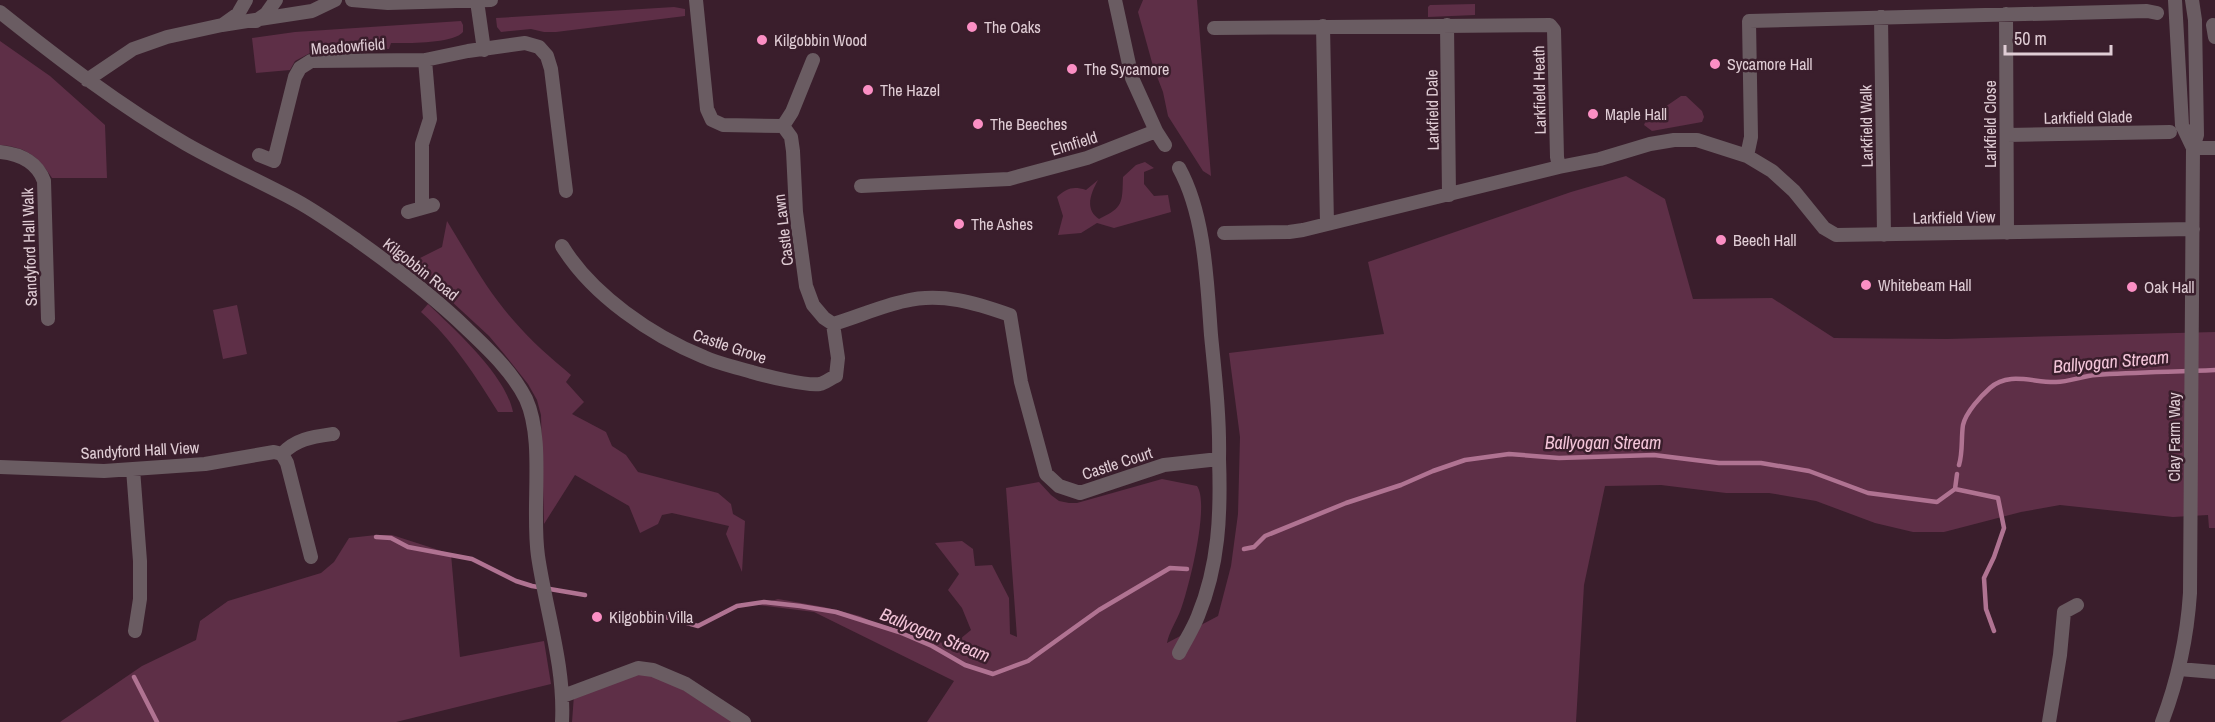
<svg xmlns="http://www.w3.org/2000/svg" width="2215" height="722" font-family="'Archivo Narrow',sans-serif">
  <style>
    .green { fill: #5e2f47 }
    .lines { fill: none; stroke-linecap: round; stroke-linejoin: round }
    .stream { stroke: #b07392; stroke-width: 4.5 }
    .minor { stroke: #6a5c62; stroke-width: 14 }
    .poi-dot { fill: #fb8fc4; stroke: #3a1e2c; stroke-width: 2 }
    .labels { text-anchor: middle; stroke-width: 5; stroke-linejoin: round; paint-order: stroke }
    .poi-label { font-size: 16px; fill: #e0cdd5; stroke: #3a1e2c; text-anchor: start }
    .street-label { font-size: 16px; fill: #e0cdd5; stroke: #3a1e2c }
    .water-label { font-size: 18px; font-style: italic; fill: #f3c5d9; stroke: #3a1e2c }
  </style>
  <rect width="100%" height="100%" fill="#3a1e2c"/>
  <path class="green" d="M1143,0H1197L1211,176L1203,171L1168,116L1163,92L1153,66L1138,12Z
    M1475,4V15L1428,17V7L1430,5Z
    M674,7L685,9V16L556,32H544L531,29L501,32L497,27L496,18Z
    M461,21L463,25V32C453,44 407,43 391,43L389,49L310,53L295,61L290,70L256,73L252,38L295,32Z
    M0,41L50,76L105,125L107,178H52C38,156 26,147 0,145Z
    M1681,96H1686L1702,111L1704,117L1702,122L1652,131L1644,125L1646,120Z
    M1145,162L1154,168L1144,172V184L1154,196L1168,195L1171,212L1114,228L1097,223L1081,233L1058,235L1063,216L1057,197C1067,188 1073,186 1086,190L1098,180C1091,193 1084,209 1099,219C1124,207 1122,203 1123,177L1136,165Z
    M1626,176L1665,199L1693,299L1772,298L1834,338L1947,339L2215,332V528H2209L2208,515L2173,517L2060,505L2021,512L1944,532H1913L1875,523L1816,501L1769,493H1726L1661,485L1605,486L1584,585L1576,722H927L954,681L814,612L758,605L778,599L824,607L860,616L910,639L954,644L971,630L962,608L948,590L959,574L935,543L962,541L973,549L975,566L992,565L1009,598L1010,634L1017,637L1006,488L1039,482L1051,495L1059,501L1069,503H1077L1162,479L1197,486C1210,504 1189,587 1181,609C1177,620 1169,632 1167,643L1218,616L1231,566L1238,514L1240,437L1229,353L1384,334L1368,262L1571,192Z
    M447,221C468,255 487,291 514,321C531,341 551,358 571,375L566,382L584,402L572,414L606,432L612,446L626,455L638,472L718,493L731,504L733,514L745,521L742,572L726,534L729,526L672,513L662,515L658,524L640,533L629,506L575,475L544,524L541,415L537,400L528,384L505,355L489,336L449,299L438,283L420,268L416,260L442,247Z
    M428,304C456,331 505,374 513,412H498C477,378 452,339 421,312Z
    M237,305L247,354L223,359L213,310Z
    M376,535H392L451,554L460,657L544,641L551,684L396,722H60L142,666L196,640L200,621L228,601L321,573L334,562L349,538Z
    M641,671L662,677L735,722H572L574,695Z"/>
  <g class="lines">
    <path class="stream" d="M1959,465C1963,452 1961,438 1963,425C1966,412 1981,396 1990,388C2009,371 2034,383 2056,382C2069,382 2083,376 2096,375C2136,372 2175,372 2215,370
      M1955,489L1998,498L2004,528L1994,557L1984,578L1986,609L1994,631
      M376,537L391,538L408,547L472,559L516,581L532,586L585,595
      M1244,549L1254,547L1265,536L1346,503L1401,485L1433,471L1465,460L1509,454L1559,458L1654,455L1719,463H1761L1809,471L1868,493L1937,502L1955,489L1957,474
      M651,613L698,626L737,606L764,602L800,606L836,612L899,632L932,646L965,665L993,674L1028,661L1099,610L1170,568L1187,569
      M134,677L157,722"/>
    <path class="minor" d="M352,0L388,3L491,0
      M696,0L707,109L712,120L723,125L783,126L791,137L793,151L796,212L806,286L813,305L824,318L833,324
      M2175,0L2182,125L2193,148
      M477,1L484,50
      M0,12C59,59 120,106 186,144C221,164 259,181 295,200C317,212 338,227 358,241C396,268 432,295 466,328C488,349 512,371 526,399C545,441 531,508 538,556C546,611 565,666 562,722
      M2006,14L2007,233
      M1881,17L1884,235
      M256,21L266,14L276,0
      M224,24L238,14L246,0
      M1447,25L1449,195
      M2213,25L2215,37
      M1323,26L1327,224
      M1214,28L1550,25L1554,30L1557,157L1559,167L1600,159L1650,144L1674,140H1697L1747,156L1772,171L1794,191L1824,228L1836,235L2193,229
      M87,80L133,49L167,37L222,25L312,11L335,0
      M783,126L792,112L813,60
      M1156,131L1165,145
      M2007,135L2170,132
      M2193,148H2215
      M0,152C20,154 37,162 44,181L48,319
      M259,155L274,161L295,77L300,68L311,61L425,60L468,51L525,43L539,47L547,56L551,69L566,191
      M1747,156L1751,137L1749,21L2147,11L2157,13
      M861,186L1009,179L1087,158L1156,131L1132,78L1115,0
      M422,207V144L430,119L425,60
      M408,212L433,205
      M1224,233L1289,232L1303,230L1559,167
      M562,246C592,295 652,336 704,357C719,364 736,367 752,372C766,376 806,386 820,384C825,383 831,378 836,376L838,358L833,324
      M833,324C857,317 881,306 905,301C941,292 976,303 1010,315L1021,382L1046,474L1059,486L1080,493L1164,465L1219,459C1220,418 1215,376 1211,335C1207,282 1205,215 1179,168
      M282,454L287,463L311,557
      M282,454C296,439 312,437 333,434
      M0,467L104,471L205,464L274,452L282,454
      M133,469L140,561V599L135,631
      M1179,653C1185,641 1193,629 1198,616C1219,565 1221,514 1219,459
      M2179,669L2215,672
      M563,696L638,668L653,670L686,684L744,722
      M2049,722L2060,655L2064,612L2077,605
      M2162,722C2178,680 2187,639 2190,593L2193,148L2197,135L2195,20L2192,0"/>
  </g>
  <g class="poi-dot">
    <circle cx="972" cy="27" r="6"/>
    <circle cx="762" cy="40" r="6"/>
    <circle cx="1715" cy="64" r="6"/>
    <circle cx="1072" cy="69" r="6"/>
    <circle cx="868" cy="90" r="6"/>
    <circle cx="1593" cy="114" r="6"/>
    <circle cx="978" cy="124" r="6"/>
    <circle cx="959" cy="224" r="6"/>
    <circle cx="1721" cy="240" r="6"/>
    <circle cx="1866" cy="285" r="6"/>
    <circle cx="2132" cy="287" r="6"/>
    <circle cx="597" cy="617" r="6"/>
  </g>
  <g class="labels">
    <g class="poi-label">
      <text x="984" y="33">The Oaks</text>
      <text x="774" y="46">Kilgobbin Wood</text>
      <text x="1727" y="70">Sycamore Hall</text>
      <text x="1084" y="75">The Sycamore</text>
      <text x="880" y="96">The Hazel</text>
      <text x="1605" y="120">Maple Hall</text>
      <text x="990" y="130">The Beeches</text>
      <text x="971" y="230">The Ashes</text>
      <text x="1733" y="246">Beech Hall</text>
      <text x="1878" y="291">Whitebeam Hall</text>
      <text x="2144" y="293">Oak Hall</text>
      <text x="609" y="623">Kilgobbin Villa</text>
    </g>
    <g class="street-label">
      <text transform="translate(348 46) rotate(-4)" y="6">Meadowfield</text>
      <text transform="translate(1539 90) rotate(-91)" y="6">Larkfield Heath</text>
      <text transform="translate(1432 110) rotate(-91)" y="6">Larkfield Dale</text>
      <text transform="translate(2088 117) rotate(-1)" y="6">Larkfield Glade</text>
      <text transform="translate(1990 124) rotate(-90)" y="6">Larkfield Close</text>
      <text transform="translate(1866 126) rotate(-91)" y="6">Larkfield Walk</text>
      <text transform="translate(1074 143) rotate(-17)" y="6">Elmfield</text>
      <text transform="translate(1954 217) rotate(-1)" y="6">Larkfield View</text>
      <text transform="translate(783 230) rotate(-97)" y="6">Castle Lawn</text>
      <text transform="translate(29 247) rotate(-92)" y="6">Sandyford Hall Walk</text>
      <text transform="translate(421 269) rotate(38)" y="6">Kilgobbin Road</text>
      <text transform="translate(730 346) rotate(19)" y="6">Castle Grove</text>
      <text transform="translate(2174 437) rotate(-90)" y="6">Clay Farm Way</text>
      <text transform="translate(140 450) rotate(-3)" y="6">Sandyford Hall View</text>
      <text transform="translate(1117 463) rotate(-18)" y="6">Castle Court</text>
    </g>
    <g class="water-label">
      <text transform="translate(2111 362) rotate(-5)" y="6">Ballyogan Stream</text>
      <text x="1603" y="449">Ballyogan Stream</text>
      <text transform="translate(935 635) rotate(22)" y="6">Ballyogan Stream</text>
    </g>
  </g>
  <path d="M2005 45v9h106v-9" fill="none" stroke="#e0cdd5" stroke-width="3"/>
  <text x="2014" y="45" font-size="18" fill="#e0cdd5" stroke="#3a1e2c" stroke-width="4.5" paint-order="stroke">50 m</text>
</svg>
